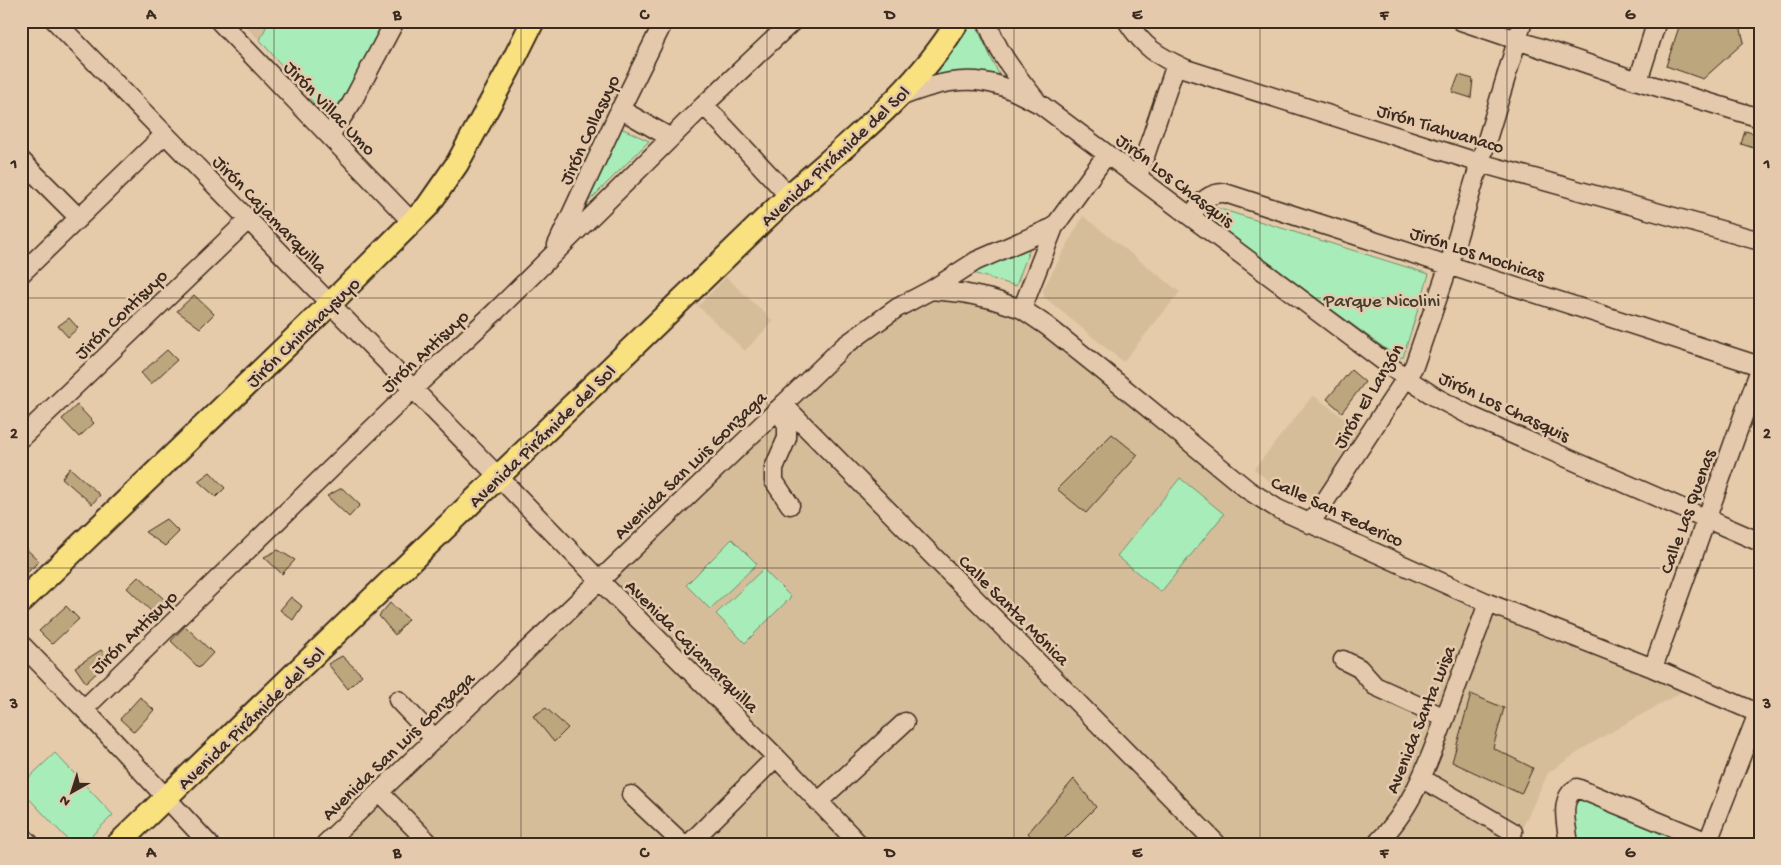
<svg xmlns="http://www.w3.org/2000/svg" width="1781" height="865" font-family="'Gochi Hand',sans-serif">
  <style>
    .built { fill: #d6bd9a }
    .green { fill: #a8edb9; stroke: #728c6c }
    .building { fill: #bca67e; stroke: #3b2a1e }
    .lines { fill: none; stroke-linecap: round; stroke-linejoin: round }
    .minor-casing { stroke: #3b2a1e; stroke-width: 21 }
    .major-casing { stroke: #3b2a1e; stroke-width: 26 }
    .minor { stroke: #e5c9ac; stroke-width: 18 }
    .major { stroke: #fae180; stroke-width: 22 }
    .grid { fill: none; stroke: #3b2a1e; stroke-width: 1; stroke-opacity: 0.55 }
    .labels { text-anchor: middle; stroke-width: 5; stroke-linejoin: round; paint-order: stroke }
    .street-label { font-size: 19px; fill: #3b2a1e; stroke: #e5c9ac }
    .park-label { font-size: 19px; fill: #463e2e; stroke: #e5c9ac }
    .neatline { fill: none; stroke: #3b2a1e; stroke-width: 2 }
    .grid-label { font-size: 16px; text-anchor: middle; font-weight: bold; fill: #3b2a1e }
  </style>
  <rect width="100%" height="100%" fill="#e6cbaa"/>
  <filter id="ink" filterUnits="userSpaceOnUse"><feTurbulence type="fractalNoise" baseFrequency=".02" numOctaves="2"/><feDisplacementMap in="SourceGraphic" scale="10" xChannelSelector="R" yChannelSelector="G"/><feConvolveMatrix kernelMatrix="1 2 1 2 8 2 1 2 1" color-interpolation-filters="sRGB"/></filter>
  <g filter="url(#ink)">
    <path class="built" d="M239,21H269L260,40Z
      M1083,216L1180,292L1123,362L1044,297L1043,289Z
      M726,277L773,321L745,351L698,306Z
      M930,295L1032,309L1280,508L1690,687L1592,743L1548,773L1515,844H324L837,346Z
      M1313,395L1362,431L1314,507L1280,490L1254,469Z"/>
    <path class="green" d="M269,21H388L345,106L329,121L260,40Z
      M974,21L1001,79L933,77L935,74Z
      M621,128L649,141L583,207Z
      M1208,208H1217L1429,274L1403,357L1398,358L1208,219L1205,214Z
      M1032,242L1016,286L973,273Z
      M1180,478L1224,514L1161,592L1117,556Z
      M732,539L757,564L710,609L686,585Z
      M763,569L791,597L745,643L716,614Z
      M55,753L113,815L83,844H72L21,790V785Z
      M1581,798L1690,844H1577L1572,809Z"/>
    <path class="building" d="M1681,21H1739L1744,42L1703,79L1666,66Z
      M1459,75L1473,79L1471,98L1452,92Z
      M1745,131L1760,135V150L1741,144Z
      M194,295L214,314L200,328L177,311Z
      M69,318L78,328L68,337L58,326Z
      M167,350L177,360L151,384L141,373Z
      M1351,370L1365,382L1342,412L1327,399Z
      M77,405L94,423L79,437L62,419Z
      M1112,434L1138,455L1086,513L1057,489Z
      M70,468L100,495L92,504L62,478Z
      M210,472L225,488L216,497L198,481Z
      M342,488L360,505L349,517L327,496Z
      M166,519L179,532L165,546L145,532Z
      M21,544L39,561L21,579Z
      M278,550L295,560L282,574L264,557Z
      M139,576L166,601L154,614L127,588Z
      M291,597L302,606L293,620L280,610Z
      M390,603L408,619L395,635L379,616Z
      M66,606L79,619L52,644L39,631Z
      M185,626L213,653L199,668L171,641Z
      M101,650L110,660L86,683L75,667Z
      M342,656L362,675L348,689L328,664Z
      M1471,694L1504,708L1493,748L1533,768L1521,794L1452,762Z
      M140,697L154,710L134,732L120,719Z
      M546,708L568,728L554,742L533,716Z
      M1074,779L1096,807L1059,844H1038L1028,833Z"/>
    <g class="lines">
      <defs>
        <path id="minor" d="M55,21L599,580L776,757L859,844
          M219,21L412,222
          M987,21C998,54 1015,73 1036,100
          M1127,21C1144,48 1158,56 1186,69L1480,163L1760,241
          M1461,21L1638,81L1760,118
          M1638,81L1657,21
          M900,97C933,84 966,74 1001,86C1014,90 1027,98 1040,104L1406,378L1437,398L1473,417L1760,542
          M704,105L789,196
          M620,109L671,138
          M330,135L351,104L395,21
          M21,160L79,218
          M1138,177L1176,64
          M1190,216C1200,204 1208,192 1225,193L1760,366
          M557,245L616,118L664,21
          M21,274L165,134
          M931,290L963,293L991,299L1022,309L1047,326L1102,370L1248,490L1278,509L1488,603L1653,668L1760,714
          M1022,309L1054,227
          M783,404L1217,844
          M778,409L787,425V438L774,468V481L790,505
          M21,438L248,220
          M1310,524L1414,366L1449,265L1523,21
          M21,644L84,709L209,844
          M1343,660L1359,668L1375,686L1445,718
          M1653,668L1760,369
          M398,700L434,738
          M84,709L413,389L496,311L704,105L793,21
          M1421,778L1513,832
          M379,792L430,844
          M631,795L683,844
          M818,802L905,722
          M21,835L30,844
          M325,844L844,346L897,308L931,290L976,261L1054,227L1107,154
          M689,844L776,757
          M1376,844C1414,808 1430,758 1448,710C1461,674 1475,639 1488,603
          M1569,844C1567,826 1558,798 1577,788L1708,842
          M1707,844L1758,713"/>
        <path id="major" d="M21,602L330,304L427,207L457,164L509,69L533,21
          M118,844L789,196C849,142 916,91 958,21"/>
      </defs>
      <use href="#minor" class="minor-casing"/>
      <use href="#major" class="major-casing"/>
      <use href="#minor" class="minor"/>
      <use href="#major" class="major"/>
    </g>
  </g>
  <path class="grid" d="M274,21V844M521,21V844M767,21V844M1014,21V844M1260,21V844M1507,21V844M21,298H1760M21,568H1760"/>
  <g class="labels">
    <g class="street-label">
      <text transform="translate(331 107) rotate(46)" y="7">Jirón Villac Umo</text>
      <text transform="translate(1441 127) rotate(17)" y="7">Jirón Tiahuanaco</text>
      <text transform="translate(588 129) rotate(-65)" y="7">Jirón Collasuyo</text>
      <text transform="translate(834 155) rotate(-43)" y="7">Avenida Pirámide del Sol</text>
      <text transform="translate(1176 179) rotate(37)" y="7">Jirón Los Chasquis</text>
      <text transform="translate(271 213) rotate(46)" y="7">Jirón Cajamarquilla</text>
      <text transform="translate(1478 252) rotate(18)" y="7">Jirón Los Mochicas</text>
      <text transform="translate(120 313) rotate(-44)" y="7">Jirón Contisuyo</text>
      <text transform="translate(302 331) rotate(-44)" y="7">Jirón Chinchaysuyo</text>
      <text transform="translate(424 350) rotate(-43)" y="7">Jirón Antisuyo</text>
      <text transform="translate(1367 395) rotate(-59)" y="7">Jirón El Lanzón</text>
      <text transform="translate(1505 405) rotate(25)" y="7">Jirón Los Chasquis</text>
      <text transform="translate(541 435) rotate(-44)" y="7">Avenida Pirámide del Sol</text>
      <text transform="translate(689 464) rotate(-44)" y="7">Avenida San Luis Gonzaga</text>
      <text transform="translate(1338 510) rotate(25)" y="7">Calle San Federico</text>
      <text transform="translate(1686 511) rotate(-70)" y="7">Calle Las Quenas</text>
      <text transform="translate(1015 609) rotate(45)" y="7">Calle Santa Mónica</text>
      <text transform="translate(133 631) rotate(-44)" y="7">Jirón Antisuyo</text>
      <text transform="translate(693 645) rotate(45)" y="7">Avenida Cajamarquilla</text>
      <text transform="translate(250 717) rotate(-44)" y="7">Avenida Pirámide del Sol</text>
      <text transform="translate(1419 719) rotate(-68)" y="7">Avenida Santa Luisa</text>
      <text transform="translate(397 745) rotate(-44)" y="7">Avenida San Luis Gonzaga</text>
    </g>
    <g class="park-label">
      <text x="1382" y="306">Parque Nicolini</text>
    </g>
  </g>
  <rect width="1781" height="865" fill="none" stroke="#e5c9ac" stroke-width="55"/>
  <g transform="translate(72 792) rotate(219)" stroke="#e5c9ac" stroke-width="4" paint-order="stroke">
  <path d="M0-4L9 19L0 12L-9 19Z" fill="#3b2a1e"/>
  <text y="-8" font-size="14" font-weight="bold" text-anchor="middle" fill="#3b2a1e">N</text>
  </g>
  <rect x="28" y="28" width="1726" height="810" class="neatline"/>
  <g class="grid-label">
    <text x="151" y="19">A</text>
    <text x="397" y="19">B</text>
    <text x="644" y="19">C</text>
    <text x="890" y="19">D</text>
    <text x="1137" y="19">E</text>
    <text x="1384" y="19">F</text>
    <text x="1630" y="19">G</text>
    <text x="14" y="168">1</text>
    <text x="1767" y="168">1</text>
    <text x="14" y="438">2</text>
    <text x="1767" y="438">2</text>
    <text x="14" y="708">3</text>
    <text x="1767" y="708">3</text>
    <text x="151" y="857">A</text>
    <text x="397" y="857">B</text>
    <text x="644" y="857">C</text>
    <text x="890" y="857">D</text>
    <text x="1137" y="857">E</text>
    <text x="1384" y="857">F</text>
    <text x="1630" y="857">G</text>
  </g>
</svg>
